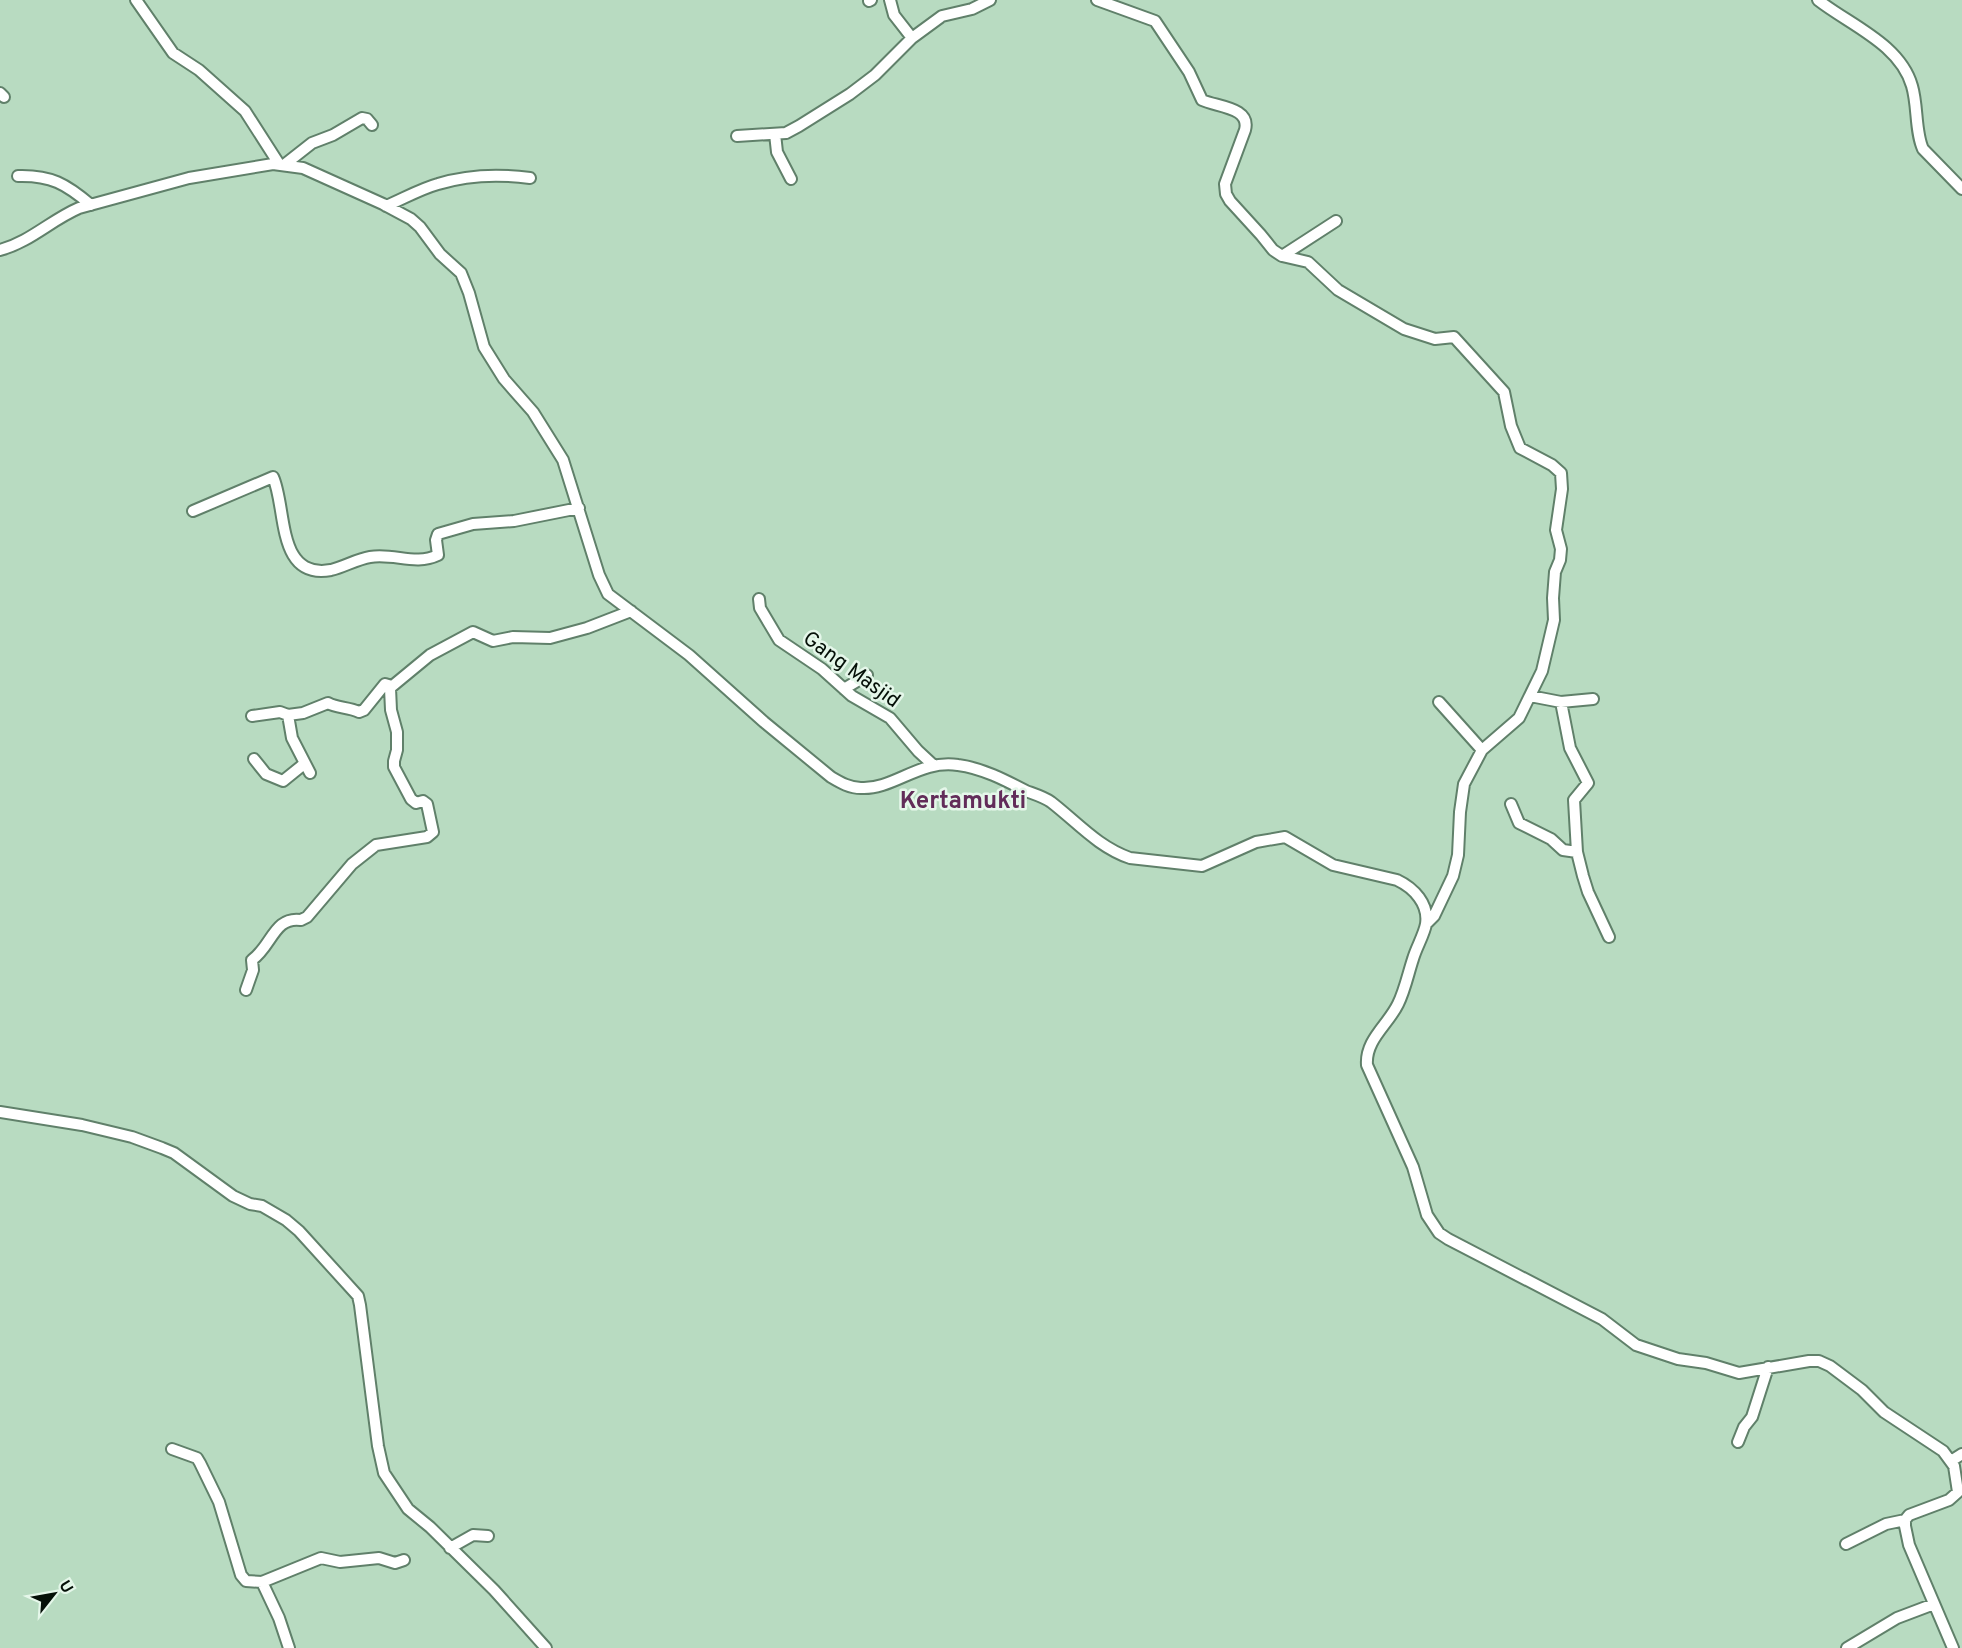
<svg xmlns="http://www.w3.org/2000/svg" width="1962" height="1648" font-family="Overpass,sans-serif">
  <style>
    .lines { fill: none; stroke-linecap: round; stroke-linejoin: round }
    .street-casing { stroke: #60806a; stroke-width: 14 }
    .street { stroke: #fff; stroke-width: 10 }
    .labels { text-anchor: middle; stroke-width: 5; stroke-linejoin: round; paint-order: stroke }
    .street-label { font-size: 21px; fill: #051008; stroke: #e5f7ea }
    .quarter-label { font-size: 24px; font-weight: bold; fill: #622c59; stroke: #e5f7ea }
  </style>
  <rect width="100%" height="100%" fill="#b8dbc1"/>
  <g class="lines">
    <defs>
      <path id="street" d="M136,0L173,53L199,70L245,111L279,164
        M890,0L894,15L912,38
        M1097,0L1155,21L1189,72L1202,100C1217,107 1251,107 1245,130L1225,184L1226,194L1230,201L1261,235L1273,250L1282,256L1308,262L1338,290L1404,329L1435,339L1454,337L1504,392L1511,426L1520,448L1552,465L1561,473L1562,489L1556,530L1561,549L1560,560L1555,572L1553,598L1554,620L1542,671L1519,718L1482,750L1464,784L1460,812L1458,855L1453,876L1434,916L1426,924
        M1818,0C1850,25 1900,44 1912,86C1918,106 1915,132 1923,149L1962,189
        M869,1L871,0
        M0,93L4,97
        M775,134L777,152L791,179
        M737,136L786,133L799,126L850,94L875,75L912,38L942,16L972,9L990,0
        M284,165L312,143L333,135L362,118L367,119L372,125
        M18,176C51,175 66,184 91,205
        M386,206C403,199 420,189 438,184C467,175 500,174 530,178
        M0,250C30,242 51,220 79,208L189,178L273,164L303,168L383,204L411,219L420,227L440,254L461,273L469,293L484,347L504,379L533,412L563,460L599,575L608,594L689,655L764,722L831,777C841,783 850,788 861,788C893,790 920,759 958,765C982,768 1005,780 1026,791C1034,794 1044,797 1051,802C1077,822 1098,847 1130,858L1202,866L1256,842L1285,837L1333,865L1397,880C1414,888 1429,904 1426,924C1424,935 1416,948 1413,959C1408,974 1405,990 1398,1004C1388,1025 1365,1040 1367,1065L1413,1167L1427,1215L1439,1233L1448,1239L1602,1319L1636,1345L1678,1359L1706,1363L1739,1373L1809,1361H1819L1830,1366L1862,1390L1884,1412L1943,1451L1954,1466L1958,1492L1949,1500L1909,1515L1905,1520V1526L1909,1545L1953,1648
        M1282,256L1336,221
        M193,511L273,477C287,508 276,580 331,570C344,567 357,559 370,557C395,553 415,566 438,555L436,540L438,534L473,524L514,521L579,508
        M759,599L760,608L779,640L822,669L852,696L890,718L918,751L932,764
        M844,689L867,675
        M1530,696L1561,702L1593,699
        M1439,702L1482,750
        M1561,702L1570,748L1588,783L1574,800L1577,852L1583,876L1588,892L1609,937
        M252,716L280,712L288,715
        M254,759L266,774L283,781L304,764
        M310,773L292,738L288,715L303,713L328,703C336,708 349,707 359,712L364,710L385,684L392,686
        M1511,804L1519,823L1551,839L1563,850L1577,852
        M246,990L253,970L252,960C272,946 274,916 301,920L307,917L352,864L376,845L427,837L433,832L427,804L423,801L416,803L411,799L394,767V761L397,750V732L391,710L390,688L430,655L473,632L493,641L513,637L550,638L587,628L631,611
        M0,1112L82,1125L132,1137L162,1148L174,1153L233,1196L250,1204L262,1206L286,1220L299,1231L358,1296L360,1305L378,1446L384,1473L408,1509L430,1527L494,1590L546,1648
        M1738,1442L1744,1427L1752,1417L1768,1367
        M172,1449L197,1458L200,1463L219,1502L241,1575L246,1581L262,1582L321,1558L340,1562L379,1558L395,1563L404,1560
        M1951,1461L1962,1454
        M1846,1544L1886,1524L1905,1520
        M450,1548L473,1535L488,1536
        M262,1582L279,1618L289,1648
        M1847,1648L1897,1618L1934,1604"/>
    </defs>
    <use href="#street" class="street-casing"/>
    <use href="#street" class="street"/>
  </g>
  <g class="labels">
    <g class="street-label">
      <text transform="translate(852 669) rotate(36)" y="7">Gang Masjid</text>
    </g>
    <g class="quarter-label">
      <text x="963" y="808">Kertamukti</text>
    </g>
  </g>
  <g transform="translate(54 1594) rotate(59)" stroke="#e5f7ea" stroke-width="4.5" paint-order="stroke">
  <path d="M0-4.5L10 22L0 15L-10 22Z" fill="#051008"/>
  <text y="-9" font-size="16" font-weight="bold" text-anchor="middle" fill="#051008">U</text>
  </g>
</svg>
